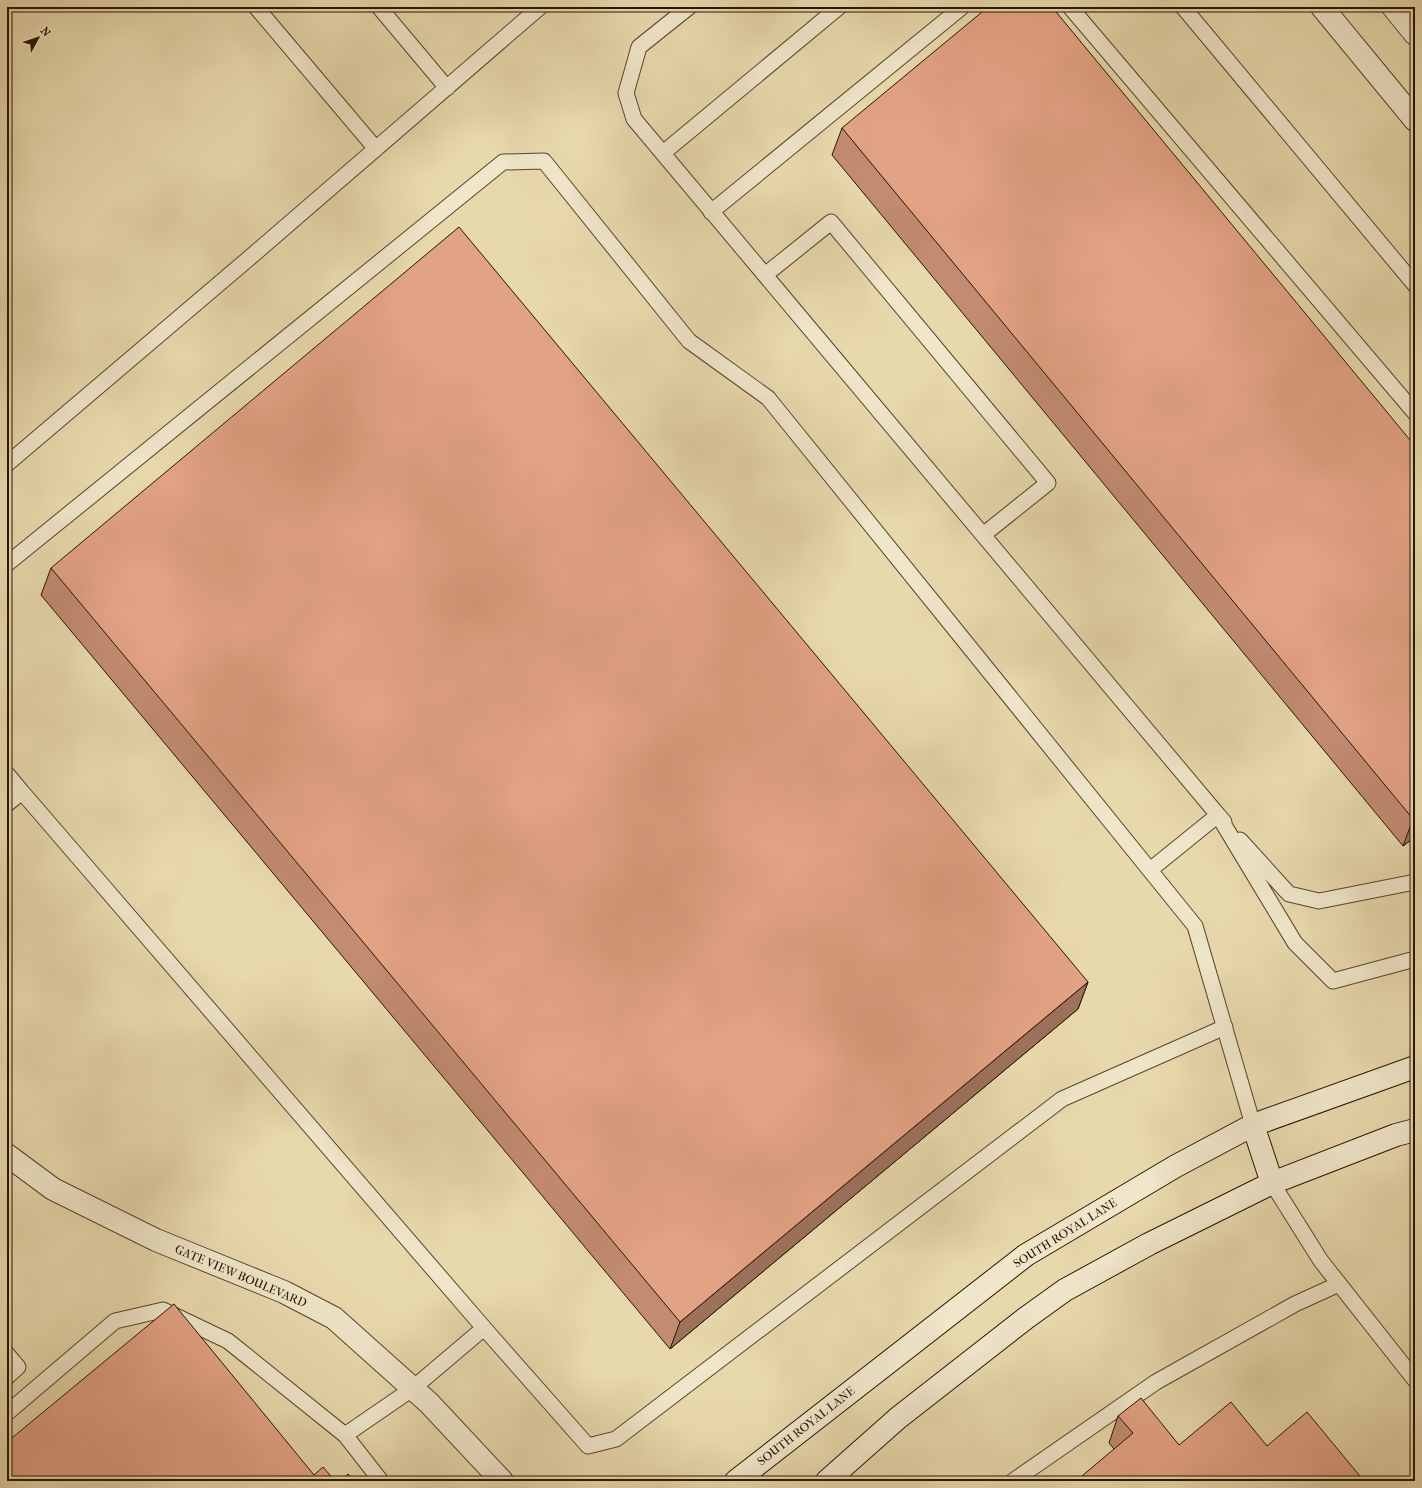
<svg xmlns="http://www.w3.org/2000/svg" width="1422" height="1488" font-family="'IM FELL French Canon',serif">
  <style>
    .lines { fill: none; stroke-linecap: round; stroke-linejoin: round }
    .service-casing { stroke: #58452c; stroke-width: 17 }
    .minor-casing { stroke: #58452c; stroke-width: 24 }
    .tertiary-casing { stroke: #58452c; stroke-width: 24 }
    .secondary-casing { stroke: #281401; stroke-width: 24 }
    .service { stroke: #f0e6ca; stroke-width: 15 }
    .minor { stroke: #f0e6ca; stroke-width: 22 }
    .tertiary { stroke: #f0e6ca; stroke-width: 22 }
    .secondary { stroke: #f0e6ca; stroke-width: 22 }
    .wall { fill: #c28b72; stroke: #281401 }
    .shaded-wall { fill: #9e715c; stroke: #281401 }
    .building { fill: #e2a284; stroke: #281401 }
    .labels { text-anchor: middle; stroke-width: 4; stroke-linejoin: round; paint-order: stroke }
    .street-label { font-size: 12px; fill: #281401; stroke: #f0e6ca }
  </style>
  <rect width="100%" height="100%" fill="#e8d9ad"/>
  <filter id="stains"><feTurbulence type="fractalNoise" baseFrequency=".005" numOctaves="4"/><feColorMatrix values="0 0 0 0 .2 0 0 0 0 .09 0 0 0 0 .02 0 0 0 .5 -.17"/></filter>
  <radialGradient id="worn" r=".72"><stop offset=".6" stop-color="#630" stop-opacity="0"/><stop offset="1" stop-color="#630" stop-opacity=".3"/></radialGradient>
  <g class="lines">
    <defs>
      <path id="service" d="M256,7L376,149
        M379,7L447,88
        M689,7L639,47L626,93L634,119L1218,815L1295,943L1333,981L1415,959
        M1070,7L1415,413
        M1183,7L1415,285
        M663,153L839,7
        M711,212L962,7
        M765,275L831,222L1048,483L983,535
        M7,464L254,254L540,7
        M7,564L503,162L544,161L689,341L768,398L1195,926L1253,1125
        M7,774L22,792L7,804
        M22,792L484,1328
        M1240,840L1289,894L1319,901L1415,882
        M1150,870L1218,815L1224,822
        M1272,1183L1321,1261L1415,1380
        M7,1354L18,1367L7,1377
        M7,1413L115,1321L163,1310L228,1341L345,1435L412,1389L484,1328L588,1446L616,1439L1062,1099L1225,1027
        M345,1435L381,1481
        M1013,1481L1156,1382L1295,1304L1339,1284"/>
      <path id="minor" d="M7,1155L53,1189L156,1240L284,1292L334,1318L429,1403L502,1481"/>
      <path id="tertiary" d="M1322,7L1415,120
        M1393,7L1415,34"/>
      <path id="secondary" d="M1253,1125L1272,1183
        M736,1481L1026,1255L1176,1166L1253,1125L1415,1067
        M827,1481L898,1418L1026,1318L1065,1290L1149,1244L1272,1183L1396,1135L1415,1130"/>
    </defs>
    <use href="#service" class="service-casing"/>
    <use href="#minor" class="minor-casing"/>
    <use href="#tertiary" class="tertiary-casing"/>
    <use href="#secondary" class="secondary-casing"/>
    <use href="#service" class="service"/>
    <use href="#minor" class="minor"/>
    <use href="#tertiary" class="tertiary"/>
    <use href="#secondary" class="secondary"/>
  </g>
  <path class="wall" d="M842,128L1415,446V837L1403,846L832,155Z
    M51,568L1088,982L1078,1009L670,1349L41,595Z
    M1118,1416L1179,1445L1267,1446L1114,1449L1109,1443Z"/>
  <path class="shaded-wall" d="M1415,818V837L1403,846L1413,819Z
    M1088,982L1078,1009L670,1349L680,1322Z"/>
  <path class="building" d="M988,7H1052L1415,446V818L1413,819L842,128Z
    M459,227L1088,982L680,1322L51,568Z
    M174,1304L314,1475L323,1467L335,1481H7V1442Z
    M1141,1398L1179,1445L1231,1402L1267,1446L1307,1412L1364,1481H1076L1133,1433L1118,1416Z
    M348,1474L354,1481H340Z"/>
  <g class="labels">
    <g class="street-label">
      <text transform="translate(1065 1233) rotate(-32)" y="4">SOUTH ROYAL LANE</text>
      <text transform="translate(241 1276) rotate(23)" y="4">GATE VIEW BOULEVARD</text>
      <text transform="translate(806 1426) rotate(-38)" y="4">SOUTH ROYAL LANE</text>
    </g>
  </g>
  <rect width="1422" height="1488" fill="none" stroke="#e8d9ad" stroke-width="24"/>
  <rect x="8" y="8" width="1406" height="1472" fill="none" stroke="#281401" stroke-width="2"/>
  <rect x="12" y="12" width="1398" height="1464" fill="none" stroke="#281401"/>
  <g transform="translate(38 38) rotate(50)" stroke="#f0e6ca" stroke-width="3" paint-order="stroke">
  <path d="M0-3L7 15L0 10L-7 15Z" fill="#281401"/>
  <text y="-6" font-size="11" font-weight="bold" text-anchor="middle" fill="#281401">N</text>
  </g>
  <rect width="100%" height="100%" filter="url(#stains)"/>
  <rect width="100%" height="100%" fill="url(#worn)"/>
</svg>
